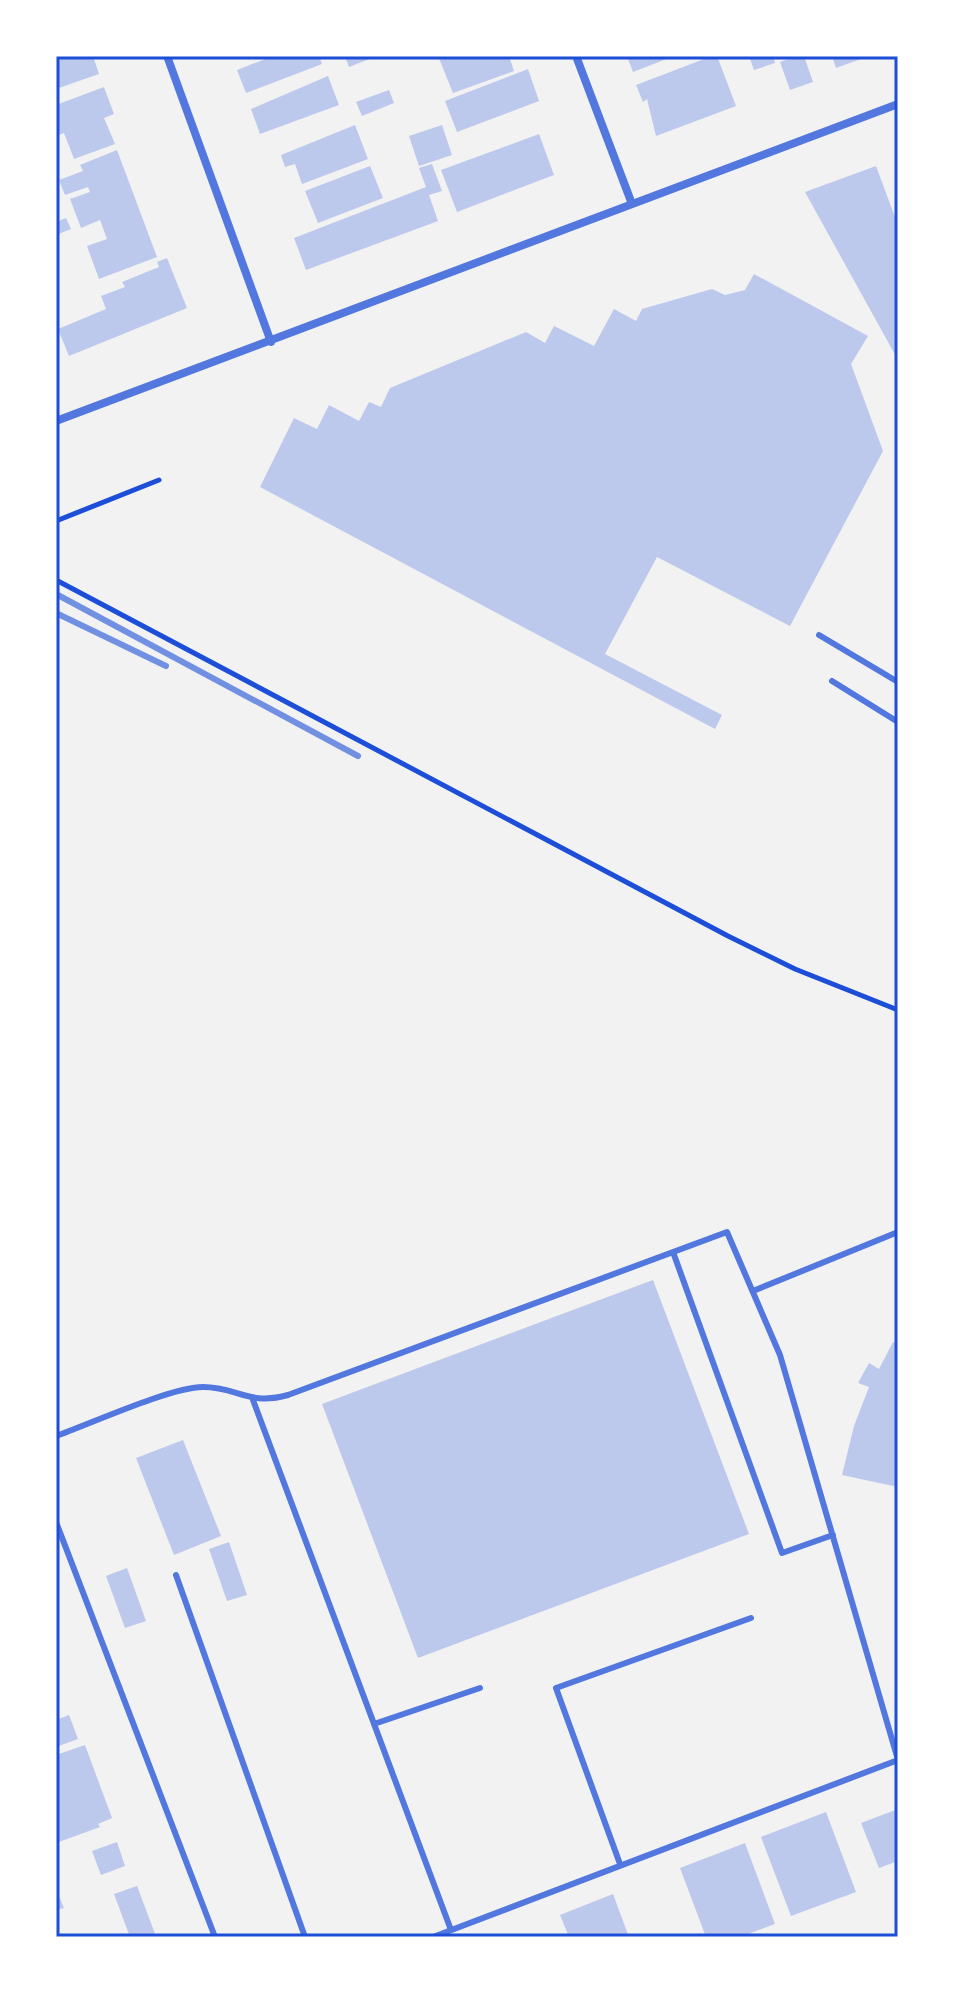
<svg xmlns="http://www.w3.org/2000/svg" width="954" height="1993" font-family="'Roboto Serif',serif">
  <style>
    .building { fill: #bdc9ec }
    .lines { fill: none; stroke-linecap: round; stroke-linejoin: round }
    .path { stroke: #1d4ed8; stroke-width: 5 }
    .service { stroke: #5277de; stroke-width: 6 }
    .minor { stroke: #5277de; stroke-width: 8 }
    .rail { stroke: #7290e2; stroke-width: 6 }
    .neatline { fill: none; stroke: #1d4ed8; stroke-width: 3 }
  </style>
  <rect width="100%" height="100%" fill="#f2f2f2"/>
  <path class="building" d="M56,56H93L99,74L56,89Z
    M273,56H319L322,64L246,93L237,70Z
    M345,56H377L349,67Z
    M438,56H509L514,71L453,93Z
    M627,56H674L633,72Z
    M712,56H717L736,106L656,136L647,99L643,102L636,85Z
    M749,56H773L775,63L754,70Z
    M797,56H804L813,82L790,90L780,62Z
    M832,56H869L836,68Z
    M528,69L539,101L457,132L445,101Z
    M328,76L339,105L260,134L251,109Z
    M104,87L114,114L104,118L115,144L74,159L64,133L56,136V105Z
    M389,90L394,103L362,116L356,102Z
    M355,125L368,159L302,184L295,164L285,167L281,155Z
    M442,125L452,155L419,166L409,136Z
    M539,134L554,175L457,212L441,170Z
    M117,150L157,257L99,279L87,246L107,239L100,220L81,228L70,199L90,192L88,187L65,195L59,180L83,171L80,165Z
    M432,164L442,191L429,195L438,221L306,270L294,238L426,187L419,168Z
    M370,166L383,198L318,223L305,191Z
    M876,166L898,225V360L805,192Z
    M66,218L71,229L56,235V222Z
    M167,258L187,308L69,356L58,329L106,309L101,296L125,287L122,282L159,267L157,262Z
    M754,274L868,336L851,364L883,451L790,626L657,557L605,654L722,715L715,729L260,487L294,418L317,429L329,405L359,421L369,402L381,407L390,388L526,332L545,343L554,326L594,346L614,309L636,321L642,309L712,289L725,295L745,290Z
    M653,1280L749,1534L418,1658L322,1404Z
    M893,1342L898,1344V1487L842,1475L854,1426L869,1387L858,1383L869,1363L879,1369Z
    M183,1440L221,1536L174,1555L136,1458Z
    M229,1542L247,1595L227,1601L209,1549Z
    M127,1568L146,1621L125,1628L106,1576Z
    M69,1715L78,1739L56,1747V1720Z
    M85,1745L112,1818L98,1824L100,1827L56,1843V1755Z
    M898,1809V1861L879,1868L861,1823Z
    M826,1812L856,1892L791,1916L761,1837Z
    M117,1842L125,1866L101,1875L92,1851Z
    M745,1843L775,1924L740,1937H706L680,1868Z
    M137,1886L154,1931L156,1937H130L114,1894Z
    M56,1889L64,1908L56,1910Z
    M613,1894L629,1937H569L560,1915Z"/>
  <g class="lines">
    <path class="path" d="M56,521L159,480
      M56,580L728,936L795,969L898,1010"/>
    <path class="service" d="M819,635L898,682
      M832,681L898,722
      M673,1252L782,1553L833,1535
      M753,1291L898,1232
      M253,1400L451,1930
      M56,1436C90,1424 171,1387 203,1387C238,1387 248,1406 288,1395L727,1232L780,1355L898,1760L433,1937
      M56,1522L215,1937
      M176,1575L305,1937
      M374,1724L480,1688
      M620,1864L556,1688L751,1618"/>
    <path class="minor" d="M167,56L271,342
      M576,56L632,204
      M56,421L898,104"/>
    <path class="rail" d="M56,594L358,756
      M56,613L166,666"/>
  </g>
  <rect width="954" height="1993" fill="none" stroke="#ffffff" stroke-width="116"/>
  <rect x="58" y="58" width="838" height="1877" class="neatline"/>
</svg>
